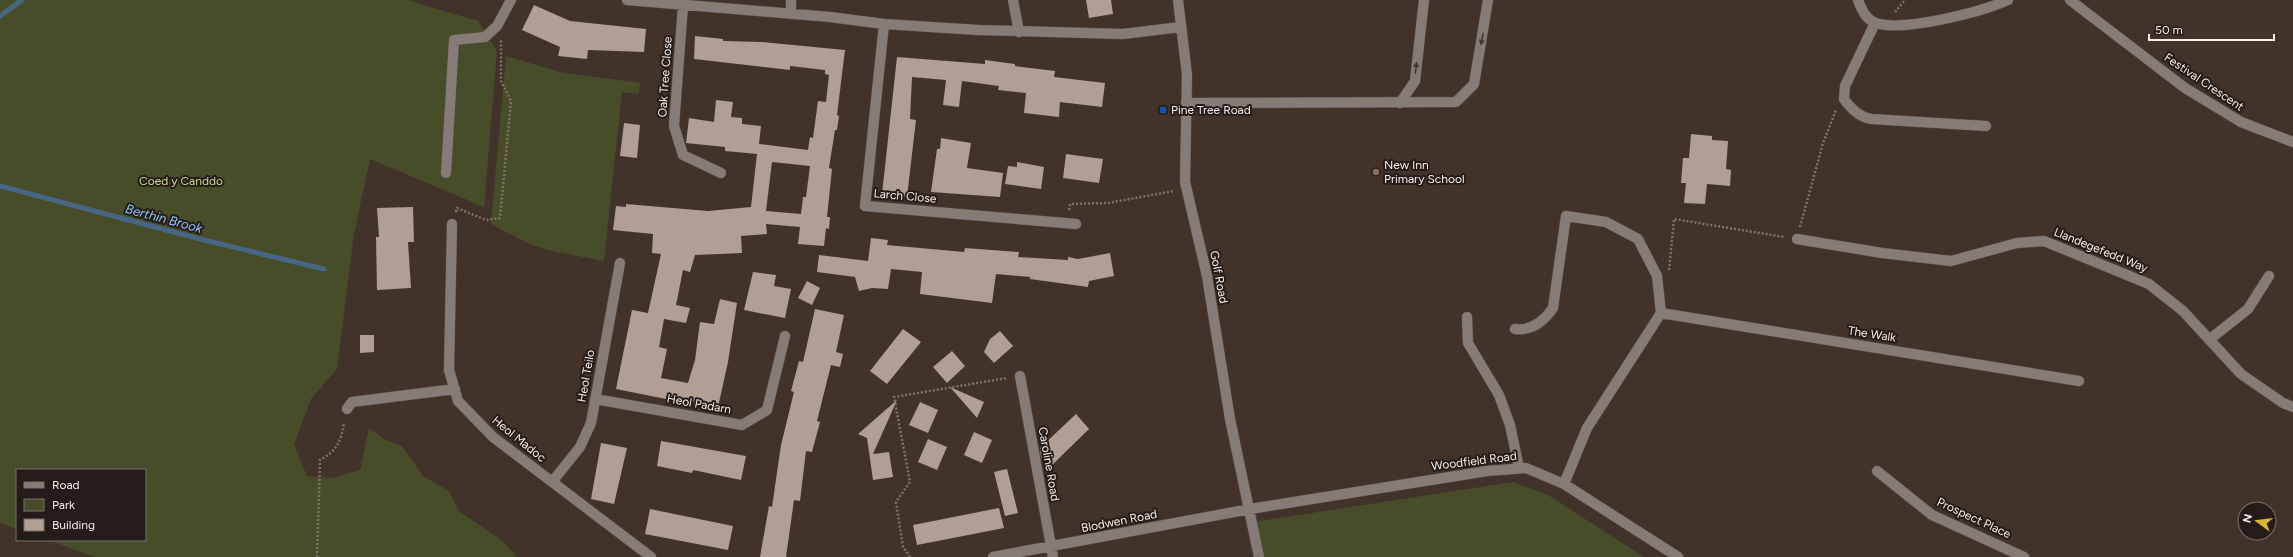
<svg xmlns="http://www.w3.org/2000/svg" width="2293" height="557" font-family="Figtree,sans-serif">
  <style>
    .green { fill: #474c29 }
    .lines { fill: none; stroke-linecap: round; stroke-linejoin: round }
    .stream { stroke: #476684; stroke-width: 5 }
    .building { fill: #b19e94; fill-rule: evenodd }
    .minor-casing { stroke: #5f5148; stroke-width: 11 }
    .path { stroke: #80726a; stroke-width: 2.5; stroke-dasharray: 2 2; stroke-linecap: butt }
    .minor { stroke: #857c78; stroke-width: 10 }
    .oneway { fill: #413935 }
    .transit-dot { fill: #1a4fb4; stroke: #241c18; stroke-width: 1.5 }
    .education-dot { fill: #8d6e63; stroke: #241c18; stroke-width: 1.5 }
    .labels { text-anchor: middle; stroke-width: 4; stroke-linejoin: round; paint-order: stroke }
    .street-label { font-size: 12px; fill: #f8ede8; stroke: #241c18 }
    .poi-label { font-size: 12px; fill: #f8ede8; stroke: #241c18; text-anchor: start }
    .park-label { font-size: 12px; fill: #ced994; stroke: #241c18 }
    .water-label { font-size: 13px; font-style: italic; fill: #91c5f7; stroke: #241c18 }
  </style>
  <rect width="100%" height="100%" fill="#42332a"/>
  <path class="green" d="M0,0H407L478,21L497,51L484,207L370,159L354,234L337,369L311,399L294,445L307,476L332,478L360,470L369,428L384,439L402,446L423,476L449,491L459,511L504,542L517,557H95L48,540H145V470H17V529L0,523Z
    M506,56L560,72L640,83L639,94L622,92L604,261L547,250L527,243L491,224Z
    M1513,482L1548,495L1644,557H1259L1253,522Z"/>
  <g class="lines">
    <path class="stream" d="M0,16L22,0
      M0,186L200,239L324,269"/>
  </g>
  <path class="building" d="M1086,0H1111L1113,14L1089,18Z
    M534,5L570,21L646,29L644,52L588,50L587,59L558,56L560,47L522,30Z
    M695,36L723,39V41L761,42L845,50L837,115L839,116L837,130H835L829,168L832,169L827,217H830L829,229L826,228L824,246L798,244L800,227L766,224L767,234L741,236L742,253L695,255L690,272L683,270L676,305L690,308L686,323L664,319L659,347L667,349L661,378L688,383L695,360L700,322L714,324L720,299L737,303L728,362L718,407L666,396V399L616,389L632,310L648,313L661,254L652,253L653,234L613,230L616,206L626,207V204L708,211L751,207L757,154L725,151V147L686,143L689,118L714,122L716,100L733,102L731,117L742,118V124L761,126L759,144L808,150L810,137L813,138L818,101L826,102L829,75L825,74V70L790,66V70L694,59ZM772,162L810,166L806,197H803L801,214L766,211Z
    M897,57L985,64V60L1015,64V66L1055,71L1054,77L1105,83L1102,107L1060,102L1059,117L1024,113L1026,93L998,90L999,86L962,81L959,107L943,105L946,80L912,77L910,119L916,120L907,197L882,194Z
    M624,123L640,125L637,158L620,156Z
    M1691,134L1712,136V140L1728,141L1726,169L1731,170L1730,186L1707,184L1705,204L1684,203L1686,183H1681L1683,158H1689Z
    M941,138L971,143L967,168L1003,173L1000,197L931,192L937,149H940Z
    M1066,154L1103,159L1099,183L1063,178Z
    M1017,162L1044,167L1041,189L1005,184L1008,166L1017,167Z
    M413,207L414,242H408L411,288L377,290L376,237H379L377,208Z
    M871,238L888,240L887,245L964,252L965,248L1019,252L1018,257L1068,260V257L1078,259L1110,253L1114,276L1089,281L1088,287L1030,279V277L996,274L992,303L920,294L922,272L891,269L888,289L872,288L859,291L855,277L817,272L819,255L868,261Z
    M753,272L776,275L774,286L791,289L785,318L744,310Z
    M807,281L820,288L812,305L798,298Z
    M815,309L844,315L836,352L843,354L840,367L831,365L817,421L820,422L812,452L806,451L800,501L794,500L786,557H760L769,506L772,507L781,445L794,392L791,391L799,361L803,362Z
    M903,329L921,342L887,384L870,371Z
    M1000,331L1013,346L994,363L984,352L990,339Z
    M360,335H374V352L360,353Z
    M952,351L965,366L947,383L933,367Z
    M950,387L984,402L977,418Z
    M897,400L873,454L889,452L893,477L873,480L867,438L858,434Z
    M920,402L938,410L928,433L909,425Z
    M1076,414L1089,429L1050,467L1041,457L1040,448Z
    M974,432L992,440L982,463L964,455Z
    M928,439L947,447L937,470L918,462Z
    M661,441L746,456L741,480L693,470L692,473L657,466Z
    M601,443L627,448L614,504L591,499Z
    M1007,469L1018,513L1005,516L994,472Z
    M999,508L1004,528L917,545L913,525Z
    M650,509L733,526L728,550L645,534Z"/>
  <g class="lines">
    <defs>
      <path id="minor" d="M627,0L830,17L884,24L978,30L1123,34L1181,27
        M1013,0L1019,32
        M1178,0L1187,75L1185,182L1207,276L1230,419L1259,557
        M1858,0C1861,9 1866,20 1876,23C1904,32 1981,12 2008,0
        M2070,0L2185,88L2241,122L2293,142
        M683,5L674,126L683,155L721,173
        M791,14V0
        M1875,23L1845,86L1844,99C1851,109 1859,117 1871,119L1986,126
        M884,24L865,206L1076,224
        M1186,103L1456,102L1474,84L1488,0
        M1400,103L1415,81L1424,0
        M446,173L454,40L485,37L497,26L511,0
        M452,224L449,370L458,401L493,437L651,557
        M1797,239L1882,253L1951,261L2017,243L2044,241L2149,284L2183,311L2241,374L2283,403L2293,407
        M1467,317L1468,343L1499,395L1510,425L1519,468
        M1515,329C1531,331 1544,321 1553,308L1566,216L1606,222L1638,239L1657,276L1661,313
        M2209,340L2248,309L2269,276
        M1020,376L1053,557
        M595,399L742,425L767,410L785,336
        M347,409L352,402L455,389
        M1877,471L1932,515L2024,557
        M552,482L580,447L591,423L620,263
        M1564,484L1587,428L1661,313L2079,381
        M993,557L1250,509L1487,471L1526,468L1564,484L1678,557"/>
    </defs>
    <use href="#minor" class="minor-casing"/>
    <path class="path" d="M1895,12L1905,0
      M1069,210L1070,204L1108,203L1174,191
      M456,212L457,208L486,220L500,218L511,101L501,81V39
      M1800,227L1823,143L1836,110
      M1669,270L1674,219L1784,237
      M317,557L320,460C336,452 342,440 344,422
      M910,557L903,547L896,502L910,482L894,397L1007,378"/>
    <use href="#minor" class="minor"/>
  </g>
  <defs><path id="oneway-solid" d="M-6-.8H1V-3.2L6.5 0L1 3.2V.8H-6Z"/></defs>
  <g class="oneway">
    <use href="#oneway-solid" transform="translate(1482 39) rotate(101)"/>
    <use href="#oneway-solid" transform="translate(1416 68) rotate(-83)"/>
  </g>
  <rect class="transit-dot" x="1159" y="106" width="8" height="8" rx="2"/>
  <circle class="education-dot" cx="1376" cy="172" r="4"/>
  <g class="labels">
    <g class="street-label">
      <text transform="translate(665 77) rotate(-86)" y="4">Oak Tree Close</text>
      <text transform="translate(2204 82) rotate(34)" y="4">Festival Crescent</text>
      <text transform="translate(905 196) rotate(5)" y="4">Larch Close</text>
      <text transform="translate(2101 250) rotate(22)" y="4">Llandegefedd Way</text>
      <text transform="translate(1219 277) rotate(79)" y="4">Golf Road</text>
      <text transform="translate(1872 334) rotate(9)" y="4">The Walk</text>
      <text transform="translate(586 376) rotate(-80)" y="4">Heol Teilo</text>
      <text transform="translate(699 404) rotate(10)" y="4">Heol Padarn</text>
      <text transform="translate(519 439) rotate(39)" y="4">Heol Madoc</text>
      <text transform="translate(1474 461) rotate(-7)" y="4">Woodfield Road</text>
      <text transform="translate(1049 464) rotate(80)" y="4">Caroline Road</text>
      <text transform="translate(1974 518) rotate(25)" y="4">Prospect Place</text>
      <text transform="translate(1119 521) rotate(-11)" y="4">Blodwen Road</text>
    </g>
    <g class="poi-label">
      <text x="1171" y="114">Pine Tree Road</text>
      <text x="1384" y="169">New Inn<tspan x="1384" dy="14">Primary School</tspan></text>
    </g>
    <g class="park-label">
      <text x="181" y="185">Coed y Canddo</text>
    </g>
    <g class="water-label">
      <text transform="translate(164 218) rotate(15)" y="5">Berthin Brook</text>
    </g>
  </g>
  <rect x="16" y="469" width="130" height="72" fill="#241c18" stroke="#79706b"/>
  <rect x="24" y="482" width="20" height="6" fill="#857c78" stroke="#79706b"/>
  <text x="52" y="489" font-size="12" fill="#f8ede8">Road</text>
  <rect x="24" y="499" width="20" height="12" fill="#474c29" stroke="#79706b"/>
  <text x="52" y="509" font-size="12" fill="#f8ede8">Park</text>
  <rect x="24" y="519" width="20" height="12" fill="#b19e94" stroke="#79706b"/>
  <text x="52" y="529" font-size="12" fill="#f8ede8">Building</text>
  <g transform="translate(2257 521) rotate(285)"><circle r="19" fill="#241c18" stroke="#79706b"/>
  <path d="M0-3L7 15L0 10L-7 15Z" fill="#d7b434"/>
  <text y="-6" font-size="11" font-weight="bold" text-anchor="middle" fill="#f8ede8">N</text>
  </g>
  <path d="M2149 34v6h125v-6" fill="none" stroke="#f8ede8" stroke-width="2"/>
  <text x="2155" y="34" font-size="12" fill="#f8ede8" stroke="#241c18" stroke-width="3" paint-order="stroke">50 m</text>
</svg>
